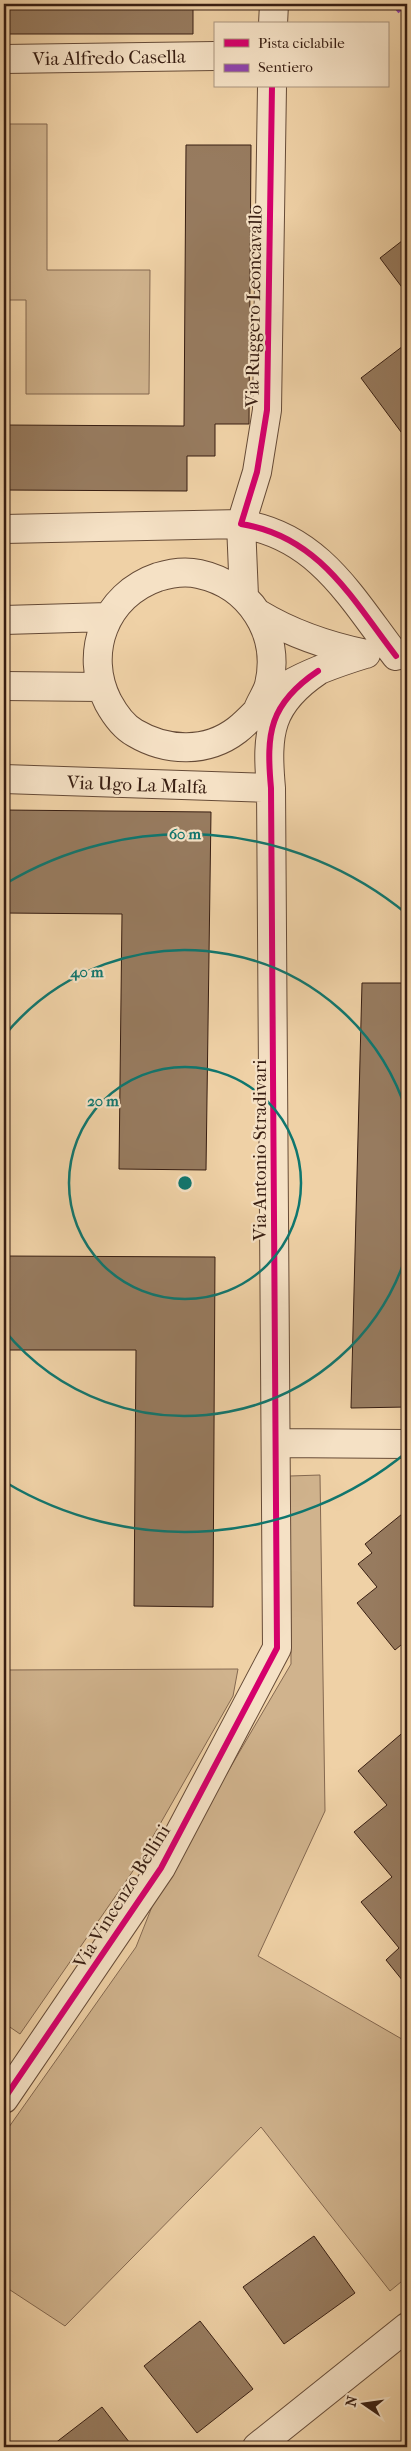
<svg xmlns="http://www.w3.org/2000/svg" width="411" height="2451" font-family="'IM FELL French Canon',serif">
  <style>
    .green { fill: #d0b38d; stroke: #846850 }
    .building { fill: #977b5f; stroke: #381e12 }
    .lines { fill: none; stroke-linecap: round; stroke-linejoin: round }
    .street-casing { stroke: #664b37; stroke-width: 30 }
    .street { stroke: #f5e1c5; stroke-width: 28 }
    .quiet { stroke: #8e44ad; stroke-width: 5; stroke-dasharray: 10 5; stroke-linecap: butt }
    .cycleway-casing { stroke: #f5e1c5; stroke-width: 9 }
    .cycleway { stroke: #d6006c; stroke-width: 6 }
    .ring { fill: none; stroke: #0f766e; stroke-width: 2.5 }
    .labels { text-anchor: middle; stroke-width: 4.5; stroke-linejoin: round; paint-order: stroke }
    .street-label { font-size: 19px; fill: #381e12; stroke: #f5e1c5 }
    .centre { fill: #0f766e; stroke: #f5e1c5; stroke-width: 2.5 }
    .ring-label { font-size: 15px; text-anchor: middle; font-weight: bold; fill: #0f766e; stroke: #f5e1c5; stroke-width: 4.5; stroke-linejoin: round; paint-order: stroke }
  </style>
  <rect width="100%" height="100%" fill="#efd1a6"/>
  <filter id="stains"><feTurbulence type="fractalNoise" baseFrequency=".004" numOctaves="4"/><feColorMatrix values="0 0 0 0 .2 0 0 0 0 .09 0 0 0 0 .02 0 0 0 .5 -.17"/></filter>
  <radialGradient id="worn" r=".72"><stop offset=".6" stop-color="#630" stop-opacity="0"/><stop offset="1" stop-color="#630" stop-opacity=".3"/></radialGradient>
  <path class="green" d="M4,124H47V270H150L149,394H26V300H4Z
    M320,1475L325,1811L258,1956L407,2042V2277L390,2291L261,2127L65,2326L4,2286V2134L136,1947L159,1889L291,1664L290,1476Z
    M238,1669L233,1696L135,1868L20,2034L4,2023V1670Z"/>
  <path class="building" d="M4,4H193V34H4Z
    M186,145H251L249,424H215V456H187V491L4,490V425L184,426Z
    M407,237V294L380,258Z
    M407,343V440L361,378Z
    M4,810L211,812L206,1170L119,1169L122,914L4,913Z
    M362,983H407V1407L351,1408Z
    M4,1256L215,1257L213,1607L134,1606L136,1350H4Z
    M407,1510V1640L395,1650L357,1603L377,1587L358,1564L372,1553L365,1544Z
    M407,1729V1986L386,1960L399,1948L361,1902L392,1877L354,1832L387,1805L358,1771Z
    M314,2236L355,2293L284,2344L243,2287Z
    M200,2321L253,2389L197,2433L144,2366Z
    M102,2407L133,2447H50Z"/>
  <g class="lines">
    <defs>
      <path id="street" d="M273,24L274,4
        M4,59L215,56
        M272,86L267,410L257,472L241,524C319,536 352,599 396,656
        M4,529L241,524L244,596
        M259,614C292,634 328,646 366,654
        M4,620L108,617
        M4,686L100,687
        M258,709C261,701 267,693 269,685C281,633 250,585 199,574C186,571 171,573 158,577C105,595 83,653 108,702C114,713 124,727 135,733C167,752 207,753 237,730C255,716 268,696 288,685C312,671 339,662 365,654
        M4,779L271,788
        M276,1443L407,1444
        M4,2099L161,1868L277,1648L271,788C266,733 269,704 318,671
        M257,2447L407,2327"/>
    </defs>
    <use href="#street" class="street-casing"/>
    <use href="#street" class="street"/>
    <path class="quiet" d="M394,4L407,20"/>
    <defs>
      <path id="cycleway" d="M272,86L267,410L257,472L241,524C319,536 352,599 396,656
        M4,2099L161,1868L277,1648L271,788C266,733 269,704 318,671"/>
    </defs>
    <use href="#cycleway" class="cycleway-casing"/>
    <use href="#cycleway" class="cycleway"/>
  </g>
  <g class="ring">
    <circle cx="185" cy="1183" r="116"/>
    <path d="M407 1253A233 233 0 0 1 4 1330M4 1036A233 233 0 0 1 407 1113"/>
    <path d="M407 1452A349 349 0 0 1 5 1482M5 884A349 349 0 0 1 407 914"/>
  </g>
  <g class="labels">
    <g class="street-label">
      <text transform="translate(109 57) rotate(-1)" y="7">Via Alfredo Casella</text>
      <text transform="translate(253 306) rotate(-89)" y="7">Via Ruggero Leoncavallo</text>
      <text transform="translate(137 784) rotate(2)" y="7">Via Ugo La Malfa</text>
      <text transform="translate(259 1150) rotate(-90)" y="7">Via Antonio Stradivari</text>
      <text transform="translate(121 1896) rotate(-58)" y="7">Via Vincenzo Bellini</text>
    </g>
  </g>
  <circle cx="185" cy="1183" r="8" class="centre"/>
  <g class="ring-label">
    <text x="185" y="839">60 m</text>
    <text x="87" y="977">40 m</text>
    <text x="103" y="1106">20 m</text>
  </g>
  <rect width="411" height="2451" fill="none" stroke="#efd1a6" stroke-width="20"/>
  <rect x="5" y="5" width="401" height="2441" fill="none" stroke="#381e12" stroke-width="2.5"/>
  <rect x="10" y="10" width="391" height="2431" fill="none" stroke="#381e12"/>
  <rect x="214" y="22" width="175" height="65" fill="#f5e1c5" stroke="#a9937d"/>
  <rect x="224" y="39" width="25" height="8" fill="#d6006c" stroke="#a9937d"/>
  <text x="258" y="48" font-size="15" fill="#381e12">Pista ciclabile</text>
  <rect x="224" y="64" width="25" height="8" fill="#8e44ad" stroke="#a9937d"/>
  <text x="258" y="72" font-size="15" fill="#381e12">Sentiero</text>
  <g transform="translate(364 2404) rotate(283)" stroke="#f5e1c5" stroke-width="4" paint-order="stroke">
  <path d="M0-4L9 19L0 12L-9 19Z" fill="#381e12"/>
  <text y="-8" font-size="14" font-weight="bold" text-anchor="middle" fill="#381e12">N</text>
  </g>
  <rect width="100%" height="100%" filter="url(#stains)"/>
  <rect width="100%" height="100%" fill="url(#worn)"/>
</svg>
